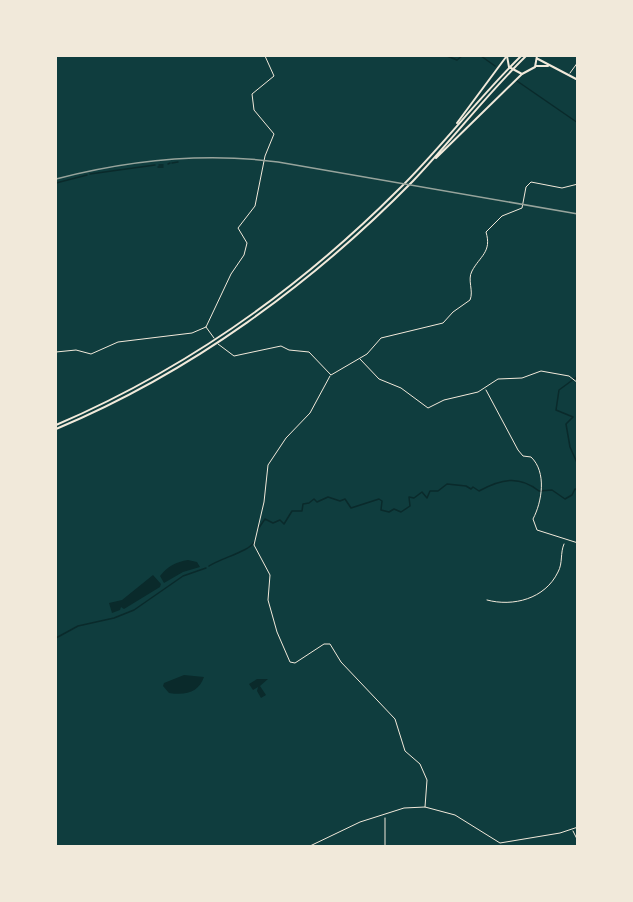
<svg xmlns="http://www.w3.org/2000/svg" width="633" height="902" font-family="Rubik,sans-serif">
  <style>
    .water { fill: #0a2a2b }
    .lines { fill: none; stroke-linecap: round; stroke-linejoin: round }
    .stream { stroke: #0a2a2b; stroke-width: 1.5 }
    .path { stroke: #f1e9da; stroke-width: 1 }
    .minor { stroke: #f1e9da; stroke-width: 1 }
    .primary { stroke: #f1e9da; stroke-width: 2 }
    .trunk { stroke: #f1e9da; stroke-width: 2 }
    .rail { stroke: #97a49c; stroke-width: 1.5 }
  </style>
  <rect width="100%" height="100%" fill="#0f3d3e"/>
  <path class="water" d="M188,560L197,562L200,567L183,572L164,583L160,576C168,566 176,562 188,560Z
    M153,575L161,584L160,587L124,609L121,607L120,610L112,613L109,603L122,600Z
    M184,675L204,677C199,691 188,696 169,693L163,686L164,683Z
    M257,679H268L260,686L266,695L261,698L257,691L258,687L253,690L249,684Z"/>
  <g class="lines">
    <path class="stream" d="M447,56L457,60L462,56
      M481,56L495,66
      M517,81L578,123
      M172,163L178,162
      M168,164L170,163
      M159,165H163
      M158,167H163
      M90,174L155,165
      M56,183L87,175
      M578,376L559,390L556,410L573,417L566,424L570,447L578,465
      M258,529L265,519L273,523L280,520L284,524L292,511H302L303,504L309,503L314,499L317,502L328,497L340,501L345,499L351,508L379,499L382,501L381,510L389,512L394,509L401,512L410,506L409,497L414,498L422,492L427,498L430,491H438L447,484L466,486L471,489L473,487L479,491C501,479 519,475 539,491L552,490L565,499L572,495L575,489L578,490
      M209,566C221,558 250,551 254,542
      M56,638L78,626L114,618L134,610L183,576L206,568"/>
    <path class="path" d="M487,600C513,607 545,599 558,572C563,563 560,553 564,544
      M385,818V846"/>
    <path class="minor" d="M570,73L578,62
      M206,327L214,338
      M218,344L234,356L281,346L289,350L309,352L331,375L367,354L381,338L443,323L453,312L470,300C474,291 467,280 472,271C480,256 492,252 486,232L502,216L522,208L526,187L531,182L562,188L578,184
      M56,352L76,350L91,354L118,342L192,333L206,327L231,274L244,255L247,243L238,228L255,206L265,156L274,134L254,110L252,94L274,76L265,56
      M360,359L379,379L401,388L428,408L444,400L478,392L498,379L522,378L541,371L569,376L578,383
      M330,376L310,413L286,438L268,465L264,502L254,545L270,575L268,600L277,632L290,662L295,663L324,644H330L341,662L395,719L405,751L420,764L427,780L425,807
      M486,390L518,450L523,456L531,457C547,472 542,502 533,519L537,530L578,543
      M573,831L578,841
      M310,846L360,822L404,808L425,807L455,815L500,843L560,833L578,827"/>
    <path class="primary" d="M507,56L509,67L522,74L535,67L537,56
      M538,59L578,80
      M536,66H548"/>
    <path class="trunk" d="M457,123L506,57
      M436,158L522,74
      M56,425C184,370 300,288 398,190C442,147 478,98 521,56
      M56,429C190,373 312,284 413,181C452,140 486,95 526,56"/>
    <path class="rail" d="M56,179C129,160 202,152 278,162L578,214"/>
  </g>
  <rect width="633" height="902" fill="none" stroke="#f1e9da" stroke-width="114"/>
</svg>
